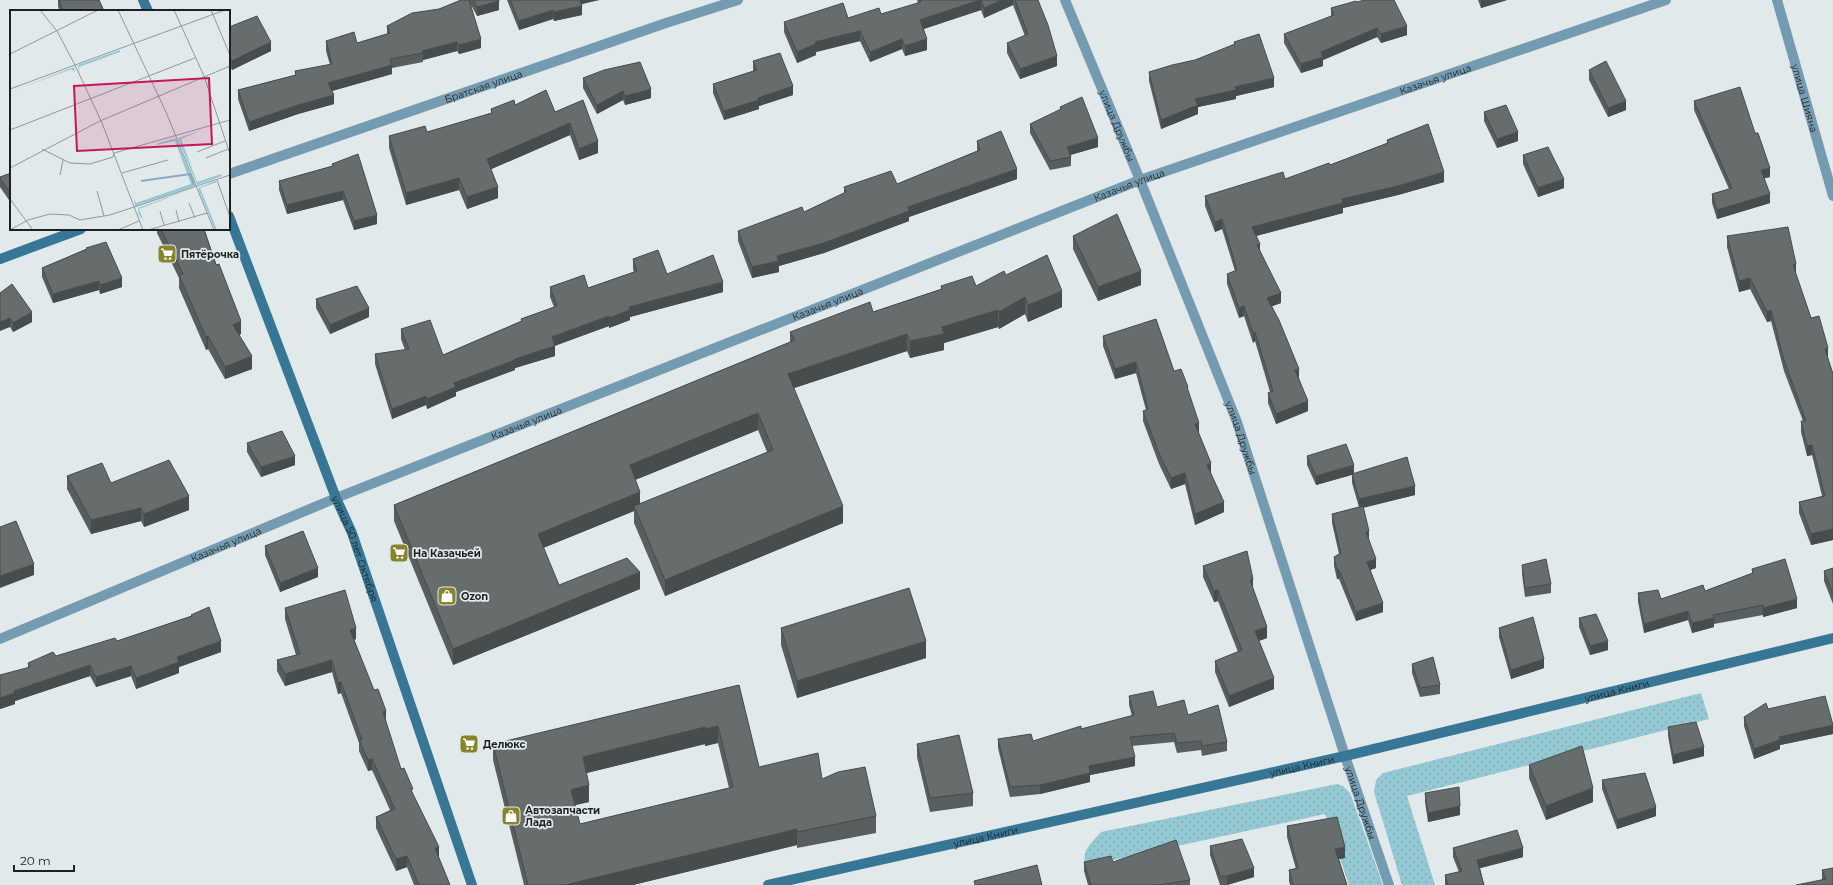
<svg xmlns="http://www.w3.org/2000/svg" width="1833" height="885" font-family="Montserrat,sans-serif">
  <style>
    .grass { fill: url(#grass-dots) }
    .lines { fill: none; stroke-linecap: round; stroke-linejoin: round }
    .street { stroke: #759bb1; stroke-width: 10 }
    .secondary { stroke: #387695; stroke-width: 10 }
    .wall { fill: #585e5d; fill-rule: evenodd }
    .shaded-wall { fill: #474c4c }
    .building { fill: #666d6c; stroke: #474c4c; fill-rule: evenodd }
    .labels { text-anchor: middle; stroke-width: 3.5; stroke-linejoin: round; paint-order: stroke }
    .street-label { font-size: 10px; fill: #1d2020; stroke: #e1e9eb }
    .poi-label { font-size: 10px; font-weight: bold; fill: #1d2020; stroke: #e1e9eb; text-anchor: start }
    .inset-river { fill: none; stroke: #8ba6c8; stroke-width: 2 }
    .inset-road { fill: none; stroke: #93999a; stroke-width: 1 }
    .view { fill: #c2185b; fill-opacity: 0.15; stroke: #c2185b; stroke-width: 2 }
    .inset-edge { fill: none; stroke: #1d2020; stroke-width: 2 }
  </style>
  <defs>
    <pattern id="grass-dots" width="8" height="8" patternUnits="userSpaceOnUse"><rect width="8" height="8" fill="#94c8d3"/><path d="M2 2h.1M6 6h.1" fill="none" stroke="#7facb5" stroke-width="1.8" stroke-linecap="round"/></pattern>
  </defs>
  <rect width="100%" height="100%" fill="#e1e9eb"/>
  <path class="grass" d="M1701,693L1709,719L1407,796L1435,885H1402L1374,792L1376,780L1383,773Z
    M1337,784L1343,786L1350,793L1383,885H1349L1325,814L1085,866C1082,849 1090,845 1101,832Z"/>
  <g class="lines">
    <g class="street">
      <path id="s1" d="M1065,0L1140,180L1237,422L1345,756L1389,885"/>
      <path id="s2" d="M1777,0L1833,196"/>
      <path id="s3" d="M229,174L666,23L738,0"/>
      <path id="s4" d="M0,639L336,498L1140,180L1666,0"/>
    </g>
    <g class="secondary">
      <path d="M143,0L148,11"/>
      <path id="s5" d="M229,216L336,498L352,533L472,885"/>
      <path d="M0,259L81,229"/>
      <path id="s6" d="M768,885L1345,756L1833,638"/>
    </g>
  </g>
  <path class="wall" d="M58,0H99L104,11H60L58,7Z
    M461,0H499V10L477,16L471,5L481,48L459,54L457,51L423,60V62L392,68V74L332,91L334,104L298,114L249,131L238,99V90L295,75V71L330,65L326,51V41L357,43L387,34V26L439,9Z
    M507,0H599L581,4L582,15L554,21L553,19L519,30Z
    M917,0H1038L1057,66L1020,79L1007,53V43L1025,36L1013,5L984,18L981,10L924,29L927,50L905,56L902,49L870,62L860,41L816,52V55L797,63L784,32V22L848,18L881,14L918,3Z
    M1478,0H1507L1481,8Z
    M1357,2L1407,35L1381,43L1377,37L1323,60V66L1301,73L1284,43V34L1331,17V8Z
    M229,27L271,51L232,70L229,65Z
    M1234,42L1274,87L1236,96V99L1198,107V114L1161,129L1149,81V72L1195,60L1234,45Z
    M753,61L793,95L759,106V109L724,120L713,93V84L753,71Z
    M1589,70L1626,110L1608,117L1589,80Z
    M583,78L651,98L625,105L623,100L597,114L583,88Z
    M583,100L598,153L579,160L570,135L491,169L498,198L467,209L459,190L406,205L389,148V136L427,132L491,113V109L515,105L555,112Z
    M1694,101L1770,177L1764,178L1770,203L1717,219L1712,203V194L1729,189L1694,110Z
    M1060,107L1098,147L1070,155L1071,157V166L1050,170L1030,133V124L1060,110Z
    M1484,112L1518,141L1497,148L1484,121Z
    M1387,140L1444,182L1398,195L1343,208V213L1256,236L1260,250L1281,303L1272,306L1299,378L1308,411L1276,424L1268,403V393L1270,392L1255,341L1253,343L1244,316L1239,318L1227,284V274L1235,271L1222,229L1215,232L1205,206V196L1285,179L1330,165L1387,143Z
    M977,141L1017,179L909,217V221L824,253L779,266V272L752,278L738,241V231L804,212L844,193V187L897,184L977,151Z
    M1523,155L1564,188L1538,197L1523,164Z
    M332,164L377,224L354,230L343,200L287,214L279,190V181L332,166Z
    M11,173V203L0,187V177Z
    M157,229H204L241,334L239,335L252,369L225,379L208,349L206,350L179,288V278L157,233Z
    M1073,236L1141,285L1098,301L1073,249Z
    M1727,236L1796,274L1811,318L1828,359L1833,540L1811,545L1799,513V502L1822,496L1812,455L1807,456L1801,432V421H1803L1784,371L1771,321L1767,322L1750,289L1739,292L1727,247Z
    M86,248L122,287L100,294L99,290L53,303L42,277V268L86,249Z
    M633,259L667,274L723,292L630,317V320L609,328V326L555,345V356L515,368V370L456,392V396L427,409L426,405L392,419L375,364V354L405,350L401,339V329L443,355L521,321V319L554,307L550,297V287L588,288L634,272L633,269Z
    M1006,275L1062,307L1028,322L1025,314L999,329L998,327L944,343V350L910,358L907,351L794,388L843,523L665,596L634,523V511L543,548L559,585L640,589L453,665L394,521V505L790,342V332L873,312L941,289V286H976ZM758,430L767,452L640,504L635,480Z
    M0,293L32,322L13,332L10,327Z
    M316,299L369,317L330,334L316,308Z
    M1103,336L1174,371L1188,391L1199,433L1211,473L1224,512L1195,525L1185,484L1171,489L1159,464L1143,421V411L1146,410L1136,373L1115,379L1103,346Z
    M247,443L295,465L261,477L247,452Z
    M1307,456L1354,473L1415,495L1363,507L1369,540L1376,568L1370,570L1383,612L1356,621L1339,579H1337L1334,566V557L1339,554L1332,523V514L1359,507L1352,483V475L1316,485L1307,465Z
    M67,476L111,483L189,510L144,527L141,521L91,534L67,489Z
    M265,546L318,577L280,592L265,555Z
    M1522,565L1551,584V593L1525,597L1522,574Z
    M1203,566L1253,589L1267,638L1259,641L1274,689L1229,707L1215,672V661L1238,652L1218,601L1214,602L1203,577Z
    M1833,568V604L1824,581V571Z
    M1752,569L1797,608L1763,617V615L1714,624V627L1692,633L1688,620L1644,633L1638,602V593L1661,599L1705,591L1752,573Z
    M285,608L356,639L354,640L386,723L401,769L413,795L450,885H414L407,867L396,871L376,828V817L390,810L372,770L368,771L359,751V743L341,693L338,694L332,672L285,686L277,671V660L296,655L285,619Z
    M191,615L221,652L179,667V673L136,689L131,676L96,687L90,676L15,701V704L0,709L28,668V663L56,656L117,641L191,616Z
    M1579,618L1608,650L1590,655L1579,627Z
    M781,628L926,658L797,698L781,645Z
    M1499,628L1544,668L1511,679L1499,637Z
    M1412,664L1440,685V694L1420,697L1412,673Z
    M739,685L759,767L822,779L876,816V833L797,848V845L633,885H524L493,760V744ZM718,743L729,788L580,824L575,805L589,802L586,773L705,744V746Z
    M1129,696L1157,707L1188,715L1227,742V751L1202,756L1201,750L1177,753L1174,742L1132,746L1135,766L1090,775V782L1040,794L1010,797L998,748V739L1033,741L1081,729L1132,716L1129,705Z
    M1768,709L1833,734L1780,745V749L1754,759L1744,726V717Z
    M1668,727L1704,756L1673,764L1668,736Z
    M917,744L973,793V806L930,812L917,757Z
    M1529,765L1593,802L1546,820L1529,778Z
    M1602,780L1656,816L1617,829L1602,789Z
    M1425,793L1460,815L1428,822L1425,802Z
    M1287,826L1345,858L1339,859L1347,885H1290L1289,881V870L1296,869L1287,837Z
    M1210,846L1254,877L1227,885H1220L1210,855Z
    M1453,848L1523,857L1480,868L1484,885H1445V875L1459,872L1453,857Z
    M1084,862H1113L1190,880V885H1088L1084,871Z
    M1822,870L1833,885L1822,880Z"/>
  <path class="shaded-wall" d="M578,0H599L578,5Z
    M981,0V10L920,30V20Z
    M1002,0H1013V5L984,18V8Z
    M1481,0H1507L1481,8Z
    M499,1V10L477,16V7Z
    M582,6V15L554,21V12Z
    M553,10V19L519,30V21Z
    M1407,26V35L1381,43V34Z
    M1377,28V37L1323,60V66L1301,73V64L1321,52Z
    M860,31V41L816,52V55L797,63V52L815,42Z
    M481,39V48L459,54V45Z
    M902,39V49L870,62V52Z
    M927,39V50L905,56V46Z
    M271,42V51L232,70V61Z
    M457,42V51L423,60V53L422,51Z
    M1057,56V66L1020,79V69Z
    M392,65V74L328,92V83Z
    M1274,78V87L1236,96V99L1198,107V114L1161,129V120L1195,99L1235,87Z
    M793,86V95L759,106V109L724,120V111L758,98Z
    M651,89V98L625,105V96Z
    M623,91V100L597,114V105Z
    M334,95V104L298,114L249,131V122L298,105Z
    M1626,101V110L1608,117V108Z
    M570,123V135L487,171V159Z
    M1518,132V141L1497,148V139Z
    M1098,138V147L1067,156V147Z
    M598,141V153L579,160V149Z
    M1770,168V177L1761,179V170Z
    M1017,169V179L909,217V221L824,253L779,266V272L752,278V267L777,256L908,207Z
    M1444,172V182L1398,195L1343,208V213L1252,237V227L1342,199Z
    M459,178V190L406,205V193Z
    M1564,179V188L1538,197V188Z
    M498,187V198L467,209V197Z
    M343,191V200L287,214V205Z
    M1770,194V203L1717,219V210Z
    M377,215V224L354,230V221Z
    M1222,219V229L1215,232V222Z
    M1260,244V254L1257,245Z
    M1796,264V275L1793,265Z
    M1141,271V285L1098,301V287Z
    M122,278V287L100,294V285Z
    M1750,278V289L1739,292V281Z
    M99,281V290L53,303V294Z
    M723,282V292L630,317V320L609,328V318L629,307Z
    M1062,291V307L1028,322V305Z
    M1281,293V303L1267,308V298Z
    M1025,297V314L999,329V312Z
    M1244,306V316L1239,318V308Z
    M369,308V317L330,334V325Z
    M998,310V327L944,343V350L910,358V341L942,327Z
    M1771,310V321L1767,322V312Z
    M32,312V322L13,332V323Z
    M609,316V326L552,347V337Z
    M10,318V327L0,331V322Z
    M241,321V334L233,338V325Z
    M1255,332V341L1253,343V333Z
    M907,334V351L788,390V374Z
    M208,336V349L206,350V337Z
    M555,346V356L515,368V370L456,392V396L427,409V399L454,383L515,359Z
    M1828,348V359L1825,360V349Z
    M252,356V369L225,379V367Z
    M1136,362V373L1115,379V369Z
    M1299,369V379L1295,370Z
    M426,396V405L392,419V409Z
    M1308,401V411L1276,424V414Z
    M758,413V430L630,482V465Z
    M1199,423V433L1195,424Z
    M1812,445V455L1807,456V446Z
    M295,456V465L261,477V467Z
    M1211,463V474L1207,465Z
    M1354,465V474L1316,485V476Z
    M1185,473V484L1171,489V478Z
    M1415,486V495L1359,509V499Z
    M640,492V508L634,506V511L538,550V534Z
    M189,496V510L144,527V514Z
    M1224,502V512L1195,525V514Z
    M843,506V523L665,596V580Z
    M141,508V521L91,534V520Z
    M1833,529V540L1811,545V534Z
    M1369,531V540L1366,532Z
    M1376,559V568L1367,571V562Z
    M34,564V575L0,588V576Z
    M318,568V577L280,592V583Z
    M1337,570H1339V579H1337Z
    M640,572V589L453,665V649Z
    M1253,579V590L1250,580Z
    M1218,590V601L1214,602V591Z
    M1797,599V608L1763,617V608Z
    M1383,603V612L1356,621V612Z
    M1688,611V620L1644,633V624Z
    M1714,618V627L1692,633V623Z
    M1267,627V638L1255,642V631Z
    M356,628V639L350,641V630Z
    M221,641V652L179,667V673L136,689V678L177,657Z
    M926,641V658L797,698V681Z
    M1608,641V650L1590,655V646Z
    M1544,659V668L1511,679V670Z
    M332,660V672L285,686V674Z
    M90,665V676L15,701V704L0,709V698L14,691Z
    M131,666V676L96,687V677Z
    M1274,678V689L1229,707V696Z
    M341,682V693L338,694V683Z
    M386,711V723L383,712Z
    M1833,725V734L1780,745V749L1754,759V749L1779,737Z
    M718,726V743L705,746V729Z
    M705,727V744L583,774V757Z
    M1704,747V756L1673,764V755Z
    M1135,757V766L1090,775V782L1040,794V785L1089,766Z
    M372,759V770L368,771V760Z
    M589,785V802L571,806V790Z
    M1593,788V802L1546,820V806Z
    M1460,806V815L1428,822V813Z
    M1656,807V816L1617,829V820Z
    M797,829V845L633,885H565Z
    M439,847V859L435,848Z
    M1345,847V858L1335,860V849Z
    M1523,848V857L1477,869V860Z
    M407,856V867L396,871V859Z
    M1254,868V877L1227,885V876Z"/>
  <path class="building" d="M59,0H99L104,11H63Z
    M461,0H469L481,39L459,45L457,42L422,51L423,53L390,59L392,65L328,83L334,95L298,105L249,122L238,90L296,75L295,71L332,64L326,41L354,32L357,43L390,33L387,26L412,13L439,9Z
    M473,0H499V1L477,7Z
    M510,0H580L582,6L554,12L553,10L519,21Z
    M920,0H980L920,20L927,39L905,46L902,39L870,52L860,31L815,42L816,44L797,52L784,22L843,3L848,18L879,8L881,14L921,2Z
    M981,0H1002L984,8Z
    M1015,0H1038L1048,25L1057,56L1020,69L1007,43L1028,34Z
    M1364,0H1394L1407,26L1381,34L1377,28L1321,52L1323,57L1301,64L1284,34L1334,15L1331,8L1356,1L1357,2Z
    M257,16L271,42L232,61L229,56V27Z
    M1259,34L1274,78L1235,87L1236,90L1195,99L1198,105L1161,120L1149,72L1172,65L1195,60L1235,44L1234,42Z
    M780,53L793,86L758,98L759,100L724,111L713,84L757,70L753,61Z
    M1606,61L1626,101L1608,108L1589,70Z
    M640,62L651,89L625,96L623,91L597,105L583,78L604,70Z
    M1740,87L1755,133H1758L1770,168L1761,170L1770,194L1717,210L1712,194L1732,188L1694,101Z
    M546,90L555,112L583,100L598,141L579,149L570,123L487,159L498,187L467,197L459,178L406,193L389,136L425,126L427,132L492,113L491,109L514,100L515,105Z
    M1082,97L1098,138L1067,147L1071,157L1050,161L1030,124L1061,109L1060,107Z
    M1506,105L1518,132L1497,139L1484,112Z
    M1428,124L1444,172L1398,186L1342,199L1343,203L1252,227L1260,244L1257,245L1281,293L1267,298L1279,320L1299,369L1295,370L1308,401L1276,414L1268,393L1273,391L1255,332L1253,333L1244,306L1239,308L1227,274L1237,270L1222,219L1215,222L1205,196L1283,172L1285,179L1329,163L1330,165L1388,143L1387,140Z
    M1001,131L1017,169L908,207L909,211L824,243L777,256L779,261L752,267L738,231L802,207L804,212L846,192L844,187L891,171L897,184L980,150L977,141Z
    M1548,147L1564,179L1538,188L1523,155Z
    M358,154L377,215L354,221L343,191L287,205L279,181L333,166L332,164Z
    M11,173V194L0,178V177Z
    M1117,214L1141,271L1098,287L1073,236Z
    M1788,227L1796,264L1793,265L1811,318L1819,316L1828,348L1825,349L1833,374V529L1811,534L1799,502L1825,496L1812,445L1807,446L1801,421H1806L1784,360L1771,310L1767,312L1750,278L1739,281L1727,236Z
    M161,229H204L216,265L219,264L241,321L233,325L252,356L225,367L208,336L206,337L179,275L183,274Z
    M106,242L122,278L100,285L99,281L53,294L42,268L87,249L86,248Z
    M658,250L667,274L713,255L723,282L629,307L630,310L609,318V316L552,337L555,346L515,359V360L454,383L456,387L427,399L426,396L392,409L375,354L409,349L401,329L430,320L443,355L522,321L521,319L557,306L550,287L584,275L588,288L637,271L633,259Z
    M1047,255L1062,291L1028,305L1025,297L999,312L998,310L942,327L944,334L910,341L907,334L788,374L843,506L665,580L634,506L773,450L758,413L630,465L640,492L538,534L559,585L627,558L640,572L453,649L394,505L795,340L790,332L870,302L873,312L942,289L941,286L972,276L976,286L1004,271L1006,275Z
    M12,284L32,312L13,323L10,318L0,322V293Z
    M357,286L369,308L330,325L316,299Z
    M1156,319L1174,371L1181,369L1188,387H1187L1199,423L1195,424L1211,463L1207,465L1224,502L1195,514L1185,473L1171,478L1159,453L1143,411L1148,409L1136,362L1115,369L1103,336Z
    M282,431L295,456L261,467L247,443Z
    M1346,444L1354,465L1316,476L1307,456Z
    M1407,457L1415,486L1359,499L1352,474Z
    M169,460L189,496L144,514L141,508L91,520L67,476L102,463L111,483Z
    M1363,506L1369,531L1366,532L1376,559L1367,562L1383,603L1356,612L1339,570H1337L1334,557L1341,553L1332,514Z
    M16,521L34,564L0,576V527Z
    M303,531L318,568L280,583L265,546Z
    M1247,551L1253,579L1250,580L1267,627L1255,631L1274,678L1229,696L1215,661L1242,650L1218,590L1214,591L1203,566Z
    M1546,559L1551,584L1525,588L1522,565Z
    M1785,559L1797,599L1763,608V605L1713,615L1714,618L1692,623L1688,611L1644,624L1638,593L1658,590L1661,599L1703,585L1705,591L1753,573L1752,569Z
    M1833,568V594L1824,571Z
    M909,588L926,641L797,681L781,628Z
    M345,590L356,628L350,630L374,690L378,689L386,711L383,712L401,769L404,768L413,789L411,790L439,847L435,848L450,885H419L407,856L396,859L376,817L395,809L372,759L368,760L359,740H362L341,682L338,683L332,660L285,674L277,660L300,654L285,608Z
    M209,607L221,641L177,657L179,662L136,678L131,666L96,677L90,665L14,691L15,693L0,698V675L30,667L28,663L53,652L56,656L115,638L117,641L192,616L191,615Z
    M1596,614L1608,641L1590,646L1579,618Z
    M1533,617L1544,659L1511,670L1499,628Z
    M1433,657L1440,685L1420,688L1412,664Z
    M739,685L759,767L818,753L822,779L838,772L865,767L876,816L797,832V829L565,885H528L493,744ZM718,726L733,787L580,824L571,790L589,785L583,757L705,727V729Z
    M1153,691L1157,707L1184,700L1188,715L1218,705L1227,742L1202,746L1201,741L1177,743L1174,733L1130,737L1135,757L1089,766L1090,773L1040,785L1010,787L998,739L1031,734L1033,741L1081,726V729L1134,715L1129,696Z
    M1825,696L1833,725L1779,737L1780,740L1754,749L1744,717L1766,703L1768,709Z
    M1696,722L1704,747L1673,755L1668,727Z
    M959,735L973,793L930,798L917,744Z
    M1582,746L1593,788L1546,806L1529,765Z
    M1645,773L1656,807L1617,820L1602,780Z
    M1459,787L1460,806L1428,813L1425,793Z
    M1337,817L1345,847L1335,849L1347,885H1293L1289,870L1298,868L1287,826Z
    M1517,830L1523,848L1477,860L1484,885H1448L1445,875L1462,871L1453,848Z
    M1242,839L1254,868L1227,876H1220L1210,846Z
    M1176,840L1190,880L1158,885H1091L1084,862L1111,856L1113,862Z
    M1037,865L1042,885H975L974,881Z
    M1833,868V885H1796L1826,879L1822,870Z"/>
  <defs>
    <symbol id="supermarket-square" viewBox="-11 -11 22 22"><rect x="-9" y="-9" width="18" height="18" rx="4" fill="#87842c" stroke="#e1e9eb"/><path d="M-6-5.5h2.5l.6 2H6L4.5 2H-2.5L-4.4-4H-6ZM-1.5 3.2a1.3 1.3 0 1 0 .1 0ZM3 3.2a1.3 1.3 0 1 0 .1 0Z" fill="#fff"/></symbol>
    <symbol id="shop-square" viewBox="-11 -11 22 22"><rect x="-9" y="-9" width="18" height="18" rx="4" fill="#87842c" stroke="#e1e9eb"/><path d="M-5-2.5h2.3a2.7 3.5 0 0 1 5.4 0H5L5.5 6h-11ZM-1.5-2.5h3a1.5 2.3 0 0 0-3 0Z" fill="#fff"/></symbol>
  </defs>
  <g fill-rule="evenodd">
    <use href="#supermarket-square" x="156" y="243" width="22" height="22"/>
    <use href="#supermarket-square" x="388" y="542" width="22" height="22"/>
    <use href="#shop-square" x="436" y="585" width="22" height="22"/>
    <use href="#supermarket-square" x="458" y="733" width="22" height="22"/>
    <use href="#shop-square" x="500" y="805" width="22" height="22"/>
  </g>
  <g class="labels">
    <g class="street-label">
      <text dy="4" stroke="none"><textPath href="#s4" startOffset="1541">Казачья улица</textPath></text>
      <text dy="4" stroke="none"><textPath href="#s3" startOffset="269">Братская улица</textPath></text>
      <text dy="4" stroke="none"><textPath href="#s2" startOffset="102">улица Шияна</textPath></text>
      <text dy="4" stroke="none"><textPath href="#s1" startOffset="136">улица Дружбы</textPath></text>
      <text dy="4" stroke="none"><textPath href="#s4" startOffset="1217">Казачья улица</textPath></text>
      <text dy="4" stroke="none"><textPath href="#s4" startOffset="893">Казачья улица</textPath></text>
      <text dy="4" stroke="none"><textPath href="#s4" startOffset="569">Казачья улица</textPath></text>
      <text dy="4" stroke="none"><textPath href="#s1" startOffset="472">улица Дружбы</textPath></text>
      <text dy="4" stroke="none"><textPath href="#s4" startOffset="245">Казачья улица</textPath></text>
      <text dy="4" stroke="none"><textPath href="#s5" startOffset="356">улица 50 лет Октября</textPath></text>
      <text dy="4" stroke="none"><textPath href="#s6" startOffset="871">улица Книги</textPath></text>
      <text dy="4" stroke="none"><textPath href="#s6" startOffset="547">улица Книги</textPath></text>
      <text dy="4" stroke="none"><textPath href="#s1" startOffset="856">улица Дружбы</textPath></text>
      <text dy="4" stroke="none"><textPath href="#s6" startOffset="223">улица Книги</textPath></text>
    </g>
    <g class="poi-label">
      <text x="181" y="258">Пятёрочка</text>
      <text x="413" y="557">На Казачьей</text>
      <text x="461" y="600">Ozon</text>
      <text x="483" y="748">Делюкс</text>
      <text x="525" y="814">Автозапчасти<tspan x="525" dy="12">Лада</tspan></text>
    </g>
  </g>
  <g transform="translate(10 10)">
    <rect width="220" height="220" fill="#e1e9eb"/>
    <path d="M110,40V42L69,57L70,64L68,55ZM64,57L65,63L62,59L5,80ZM192,120L171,129L187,172L211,164L212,166L187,175L168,128ZM166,128L185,176L125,196L124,188L126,193L181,174L165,131L147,135L148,133ZM205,171L207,172L190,178L207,220H205L188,178ZM186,177L129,199L133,210L129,205L128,198Z" fill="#94c8d3"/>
    <path class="inset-river" d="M131,171L180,164L184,175"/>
    <path class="inset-road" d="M30,0L47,21L65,55L92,113L133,220M108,0L156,102L204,220M164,0L194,66L220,144M201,0L220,45M0,44L88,0M65,55L215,0M0,79L65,55M0,120L185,48M32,139L60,153L80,154L103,147L104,143L220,110M187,142L215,131M196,148L218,139M0,158L90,111L220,56M112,163L158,150M50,165L53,150M207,170L220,207M87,181L94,206M0,189L23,220M179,193L185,208M166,200L169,212M150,201L154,215M0,220L18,210L40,204L59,205L70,210L100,205L220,165M108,220L129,211M138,220L197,203"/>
    <path class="view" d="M199,68L202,134L67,141L64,76Z"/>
    <rect width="220" height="220" class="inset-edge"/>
  </g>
  <path d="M14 865v6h60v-6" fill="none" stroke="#1d2020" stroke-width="2"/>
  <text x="20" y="865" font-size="12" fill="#1d2020" stroke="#e1e9eb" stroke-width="3" paint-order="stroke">20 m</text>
</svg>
